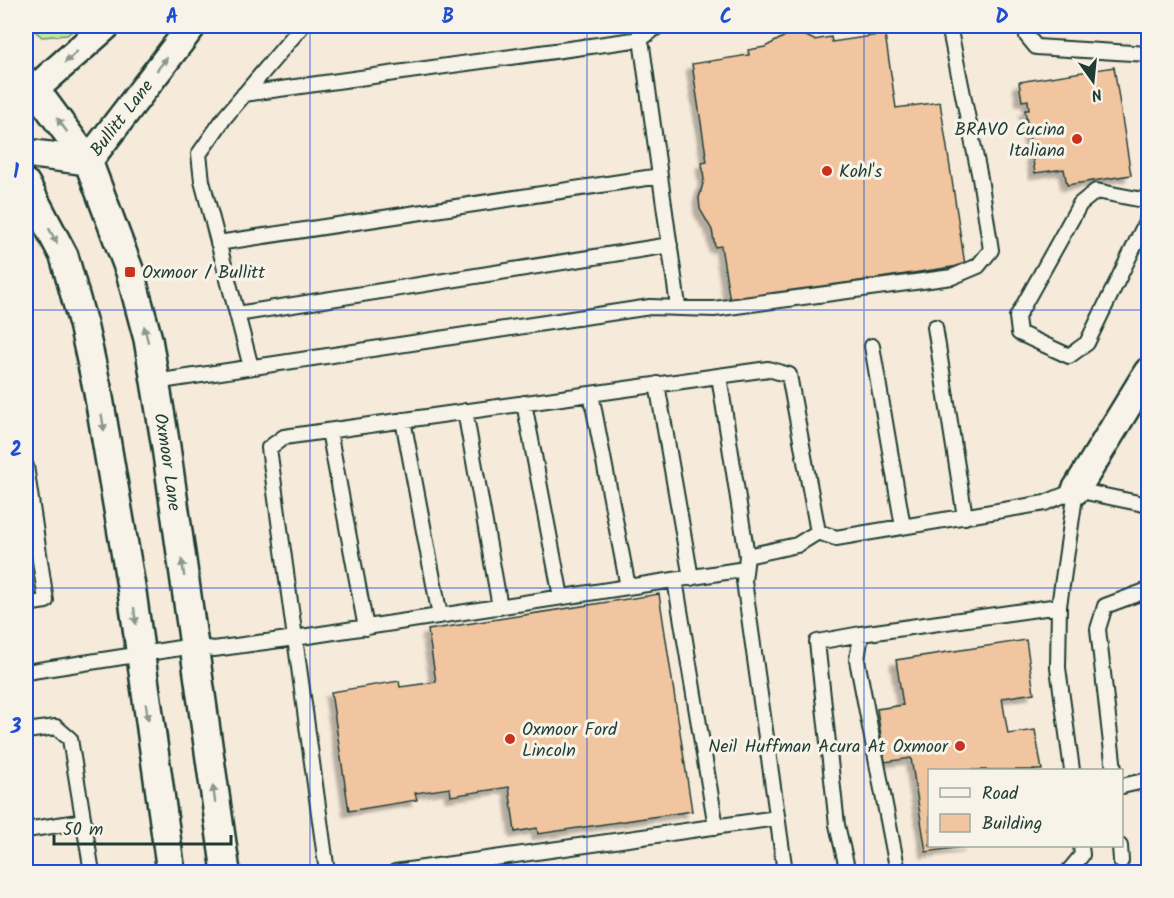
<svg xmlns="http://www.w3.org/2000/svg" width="1174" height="898" font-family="Kalam,sans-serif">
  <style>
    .green { fill: #c0e6a0; stroke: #70926a; stroke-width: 1.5 }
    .building { fill: #f2c5a1; stroke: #1f3d34; stroke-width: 1.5; filter: url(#shadow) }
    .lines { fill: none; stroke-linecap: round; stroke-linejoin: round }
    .service-casing { stroke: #1f3d34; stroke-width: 18 }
    .minor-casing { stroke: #1f3d34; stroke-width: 32 }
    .service { stroke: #f7f3e8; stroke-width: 14 }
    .minor { stroke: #f7f3e8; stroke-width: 27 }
    .oneway { fill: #8b988e }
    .grid { fill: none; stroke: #1d4ed8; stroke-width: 1.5; stroke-opacity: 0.55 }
    .poi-dot { fill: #c8321e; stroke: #f7f3e8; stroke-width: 2 }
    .labels { text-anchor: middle; stroke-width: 6; stroke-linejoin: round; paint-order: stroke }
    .street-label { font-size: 18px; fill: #1f3d34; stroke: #f7f3e8 }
    .poi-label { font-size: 18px; fill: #1f3d34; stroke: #f7f3e8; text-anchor: start }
    .neatline { fill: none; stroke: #1d4ed8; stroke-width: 2 }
    .grid-label { font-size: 20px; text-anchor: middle; font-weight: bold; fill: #1d4ed8 }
  </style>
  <defs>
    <filter id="shadow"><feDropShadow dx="-5.5" dy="5.5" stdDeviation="1.5" flood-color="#0004"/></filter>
  </defs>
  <rect width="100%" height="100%" fill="#f6eada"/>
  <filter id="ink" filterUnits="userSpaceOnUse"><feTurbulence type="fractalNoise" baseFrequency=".0167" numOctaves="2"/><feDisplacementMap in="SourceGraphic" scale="12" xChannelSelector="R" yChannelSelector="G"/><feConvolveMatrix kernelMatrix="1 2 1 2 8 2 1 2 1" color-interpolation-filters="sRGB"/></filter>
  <g filter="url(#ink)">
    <path class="green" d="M29,26H78L67,35L42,37Z"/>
    <path class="building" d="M885,34L896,108L940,102L965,265L730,301L721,246L715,247L712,230L700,209L699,198L704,180L702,163L707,162L692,64L749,55L748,50L765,47L787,35H804L814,40L831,37L832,42Z
      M1114,67L1131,175L1067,185L1064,169L1035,173L1025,110H1029L1028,100L1022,101L1019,82Z
      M659,594L692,811L538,834L537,828L515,832L509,787L451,796L450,788L415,793L417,800L349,811L331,692L399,681L400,687L436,682L428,630Z
      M1026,640L1034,693L1002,698L1008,734L1035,730L1042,770H930V846H970L926,852L911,758L885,762L877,709L903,705L896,660Z
      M65,869V872H42Z"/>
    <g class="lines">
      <defs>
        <path id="service" d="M658,26L641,39L678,306
          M1026,26L1027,36L1036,47L1148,54
          M244,94L641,39L639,26
          M1148,201L1096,191L1080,204L1017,317L1019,333L1069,356L1087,343L1148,218
          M218,243L660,176
          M237,314L670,245
          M935,327L965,517
          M872,346L903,527
          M251,367L202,181L199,154L225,117L302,26
          M719,376L747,556
          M155,382L650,307L714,309L952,277L978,266L991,250L980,178L949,26
          M657,384L691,578
          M591,394L628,587
          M524,403L561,597
          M465,411L500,607
          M403,420L440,616
          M329,431L366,628
          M26,466L46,601L26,604
          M818,532L836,538L1045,503L1076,490L1148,505
          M675,580L716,827
          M26,672L193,646L214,649L295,638L745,569
          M26,731L56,727L70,739L92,872
          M1072,770L1058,668L1059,606L1076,490
          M1114,770L1098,629L1105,606L1148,590
          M1122,786L1148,780
          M26,830L84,821
          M1120,846L1121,861
          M327,872L269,448L284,437L768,369L789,375L818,532L797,545L747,556L744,581L785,872
          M395,872L777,818
          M848,872L837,825L817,642L861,634
          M898,872L857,660L861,634L1059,606
          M1068,872L1082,855L1081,846"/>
        <g id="minor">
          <path id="s1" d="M26,81L35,89L88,161L130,272L148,339L166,447L226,872"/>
          <path d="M26,101L35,89L106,26"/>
          <path id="s2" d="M26,153L88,161L192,26"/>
          <path d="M26,184L64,256L83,324L98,392L132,592L171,872"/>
          <path d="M1076,490L1148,372"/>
        </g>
      </defs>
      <use href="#service" class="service-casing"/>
      <use href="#minor" class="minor-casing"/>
      <use href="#service" class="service"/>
      <use href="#minor" class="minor"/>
    </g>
    <defs><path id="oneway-solid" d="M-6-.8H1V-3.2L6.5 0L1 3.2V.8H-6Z" transform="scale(1.5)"/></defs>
    <g class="oneway">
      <use href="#oneway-solid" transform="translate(71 57) rotate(138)"/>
      <use href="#oneway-solid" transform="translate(162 64) rotate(-52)"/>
      <use href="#oneway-solid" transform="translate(62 125) rotate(-126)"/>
      <use href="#oneway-solid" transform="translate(53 236) rotate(62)"/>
      <use href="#oneway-solid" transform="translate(146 334) rotate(-104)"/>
      <use href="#oneway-solid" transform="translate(103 423) rotate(80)"/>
      <use href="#oneway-solid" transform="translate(183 568) rotate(-98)"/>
      <use href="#oneway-solid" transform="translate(135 616) rotate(83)"/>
      <use href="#oneway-solid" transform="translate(147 712) rotate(82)"/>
      <use href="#oneway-solid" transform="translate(214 794) rotate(-98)"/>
    </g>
  </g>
  <path class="grid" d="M310,26V872M587,26V872M864,26V872M26,310H1148M26,588H1148"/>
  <g class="poi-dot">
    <circle cx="1077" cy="139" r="6"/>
    <circle cx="827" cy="171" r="6"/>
    <rect x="124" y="266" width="12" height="12" rx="3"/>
    <circle cx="510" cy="739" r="6"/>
    <circle cx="960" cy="746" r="6"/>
  </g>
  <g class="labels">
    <g class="street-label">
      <text dy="6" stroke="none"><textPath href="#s2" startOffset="117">Bullitt Lane</textPath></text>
      <text dy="6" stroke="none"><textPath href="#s1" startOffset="414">Oxmoor Lane</textPath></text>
    </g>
    <g class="poi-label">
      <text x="1065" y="135" text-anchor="end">BRAVO Cucina<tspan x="1065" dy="21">Italiana</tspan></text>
      <text x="839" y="177">Kohl's</text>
      <text x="142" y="278">Oxmoor / Bullitt</text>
      <text x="522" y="735">Oxmoor Ford<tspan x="522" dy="21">Lincoln</tspan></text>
      <text x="948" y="752" text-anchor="end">Neil Huffman Acura At Oxmoor</text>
    </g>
  </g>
  <rect width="1174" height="898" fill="none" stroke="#f7f3e8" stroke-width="66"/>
  <rect x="928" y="769" width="195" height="78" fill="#f7f3e8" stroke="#a1aaa0" stroke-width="1.5"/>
  <rect x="940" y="788" width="30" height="9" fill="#f7f3e8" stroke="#a1aaa0" stroke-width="1.5"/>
  <text x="982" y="799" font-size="18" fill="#1f3d34">Road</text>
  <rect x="940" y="814" width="30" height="18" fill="#f2c5a1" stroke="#a1aaa0" stroke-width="1.5"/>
  <text x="982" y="829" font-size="18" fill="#1f3d34">Building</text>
  <g transform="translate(1093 81) rotate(165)" stroke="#f7f3e8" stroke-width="4.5" paint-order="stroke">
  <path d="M0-4.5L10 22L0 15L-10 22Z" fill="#1f3d34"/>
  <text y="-9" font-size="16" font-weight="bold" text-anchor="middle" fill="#1f3d34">N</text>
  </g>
  <path d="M54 835v9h177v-9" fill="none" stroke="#1f3d34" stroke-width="3"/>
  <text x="63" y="835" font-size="18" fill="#1f3d34" stroke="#f7f3e8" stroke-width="4.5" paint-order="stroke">50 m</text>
  <rect x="33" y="33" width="1108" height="832" class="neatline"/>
  <g class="grid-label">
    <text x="172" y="23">A</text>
    <text x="448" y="23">B</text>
    <text x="726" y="23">C</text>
    <text x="1002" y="23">D</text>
    <text x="16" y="178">1</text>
    <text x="16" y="456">2</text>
    <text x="16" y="733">3</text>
  </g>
</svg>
